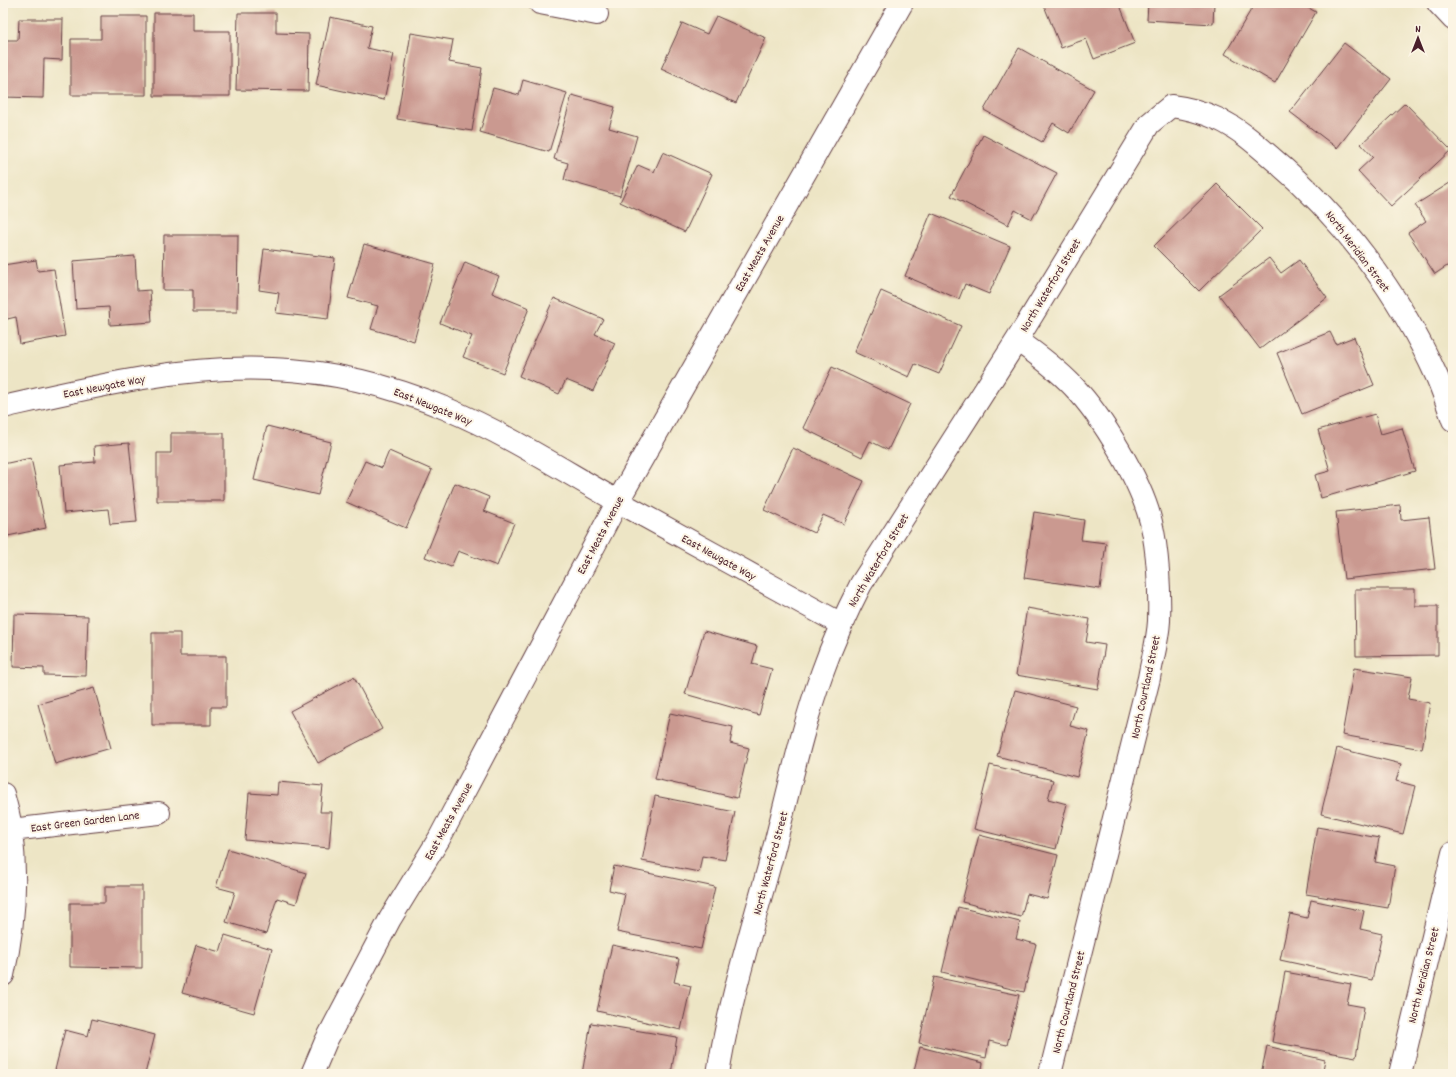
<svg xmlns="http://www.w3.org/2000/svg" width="1456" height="1077" font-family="Dekko,sans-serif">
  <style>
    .building { fill: #ca9990 }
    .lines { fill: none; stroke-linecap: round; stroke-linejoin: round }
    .minor-casing { stroke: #623d42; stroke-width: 24 }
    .major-casing { stroke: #623d42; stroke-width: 24 }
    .minor { stroke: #fff; stroke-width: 22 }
    .major { stroke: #fff; stroke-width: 22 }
    .labels { text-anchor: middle; stroke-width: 4; stroke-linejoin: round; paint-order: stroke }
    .street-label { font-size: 12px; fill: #4a1f2b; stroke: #fcf5e5 }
  </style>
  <rect width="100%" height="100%" fill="#fcf5e5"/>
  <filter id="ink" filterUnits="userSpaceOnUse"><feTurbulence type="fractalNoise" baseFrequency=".025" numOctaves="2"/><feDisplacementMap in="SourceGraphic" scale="8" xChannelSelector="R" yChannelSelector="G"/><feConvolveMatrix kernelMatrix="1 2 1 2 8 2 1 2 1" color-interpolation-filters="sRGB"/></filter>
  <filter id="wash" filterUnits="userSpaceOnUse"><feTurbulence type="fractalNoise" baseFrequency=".012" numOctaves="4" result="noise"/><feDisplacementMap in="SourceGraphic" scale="16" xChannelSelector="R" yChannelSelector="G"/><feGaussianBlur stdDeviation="0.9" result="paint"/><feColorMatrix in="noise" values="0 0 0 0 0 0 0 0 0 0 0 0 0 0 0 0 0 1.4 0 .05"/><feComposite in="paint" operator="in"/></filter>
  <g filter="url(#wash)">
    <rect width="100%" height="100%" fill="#ede5c5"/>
    <g id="blocks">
      <path class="building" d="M1043,3H1119L1135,43L1094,59L1086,39L1061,48Z
        M1148,3H1214L1213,24L1147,20Z
        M1255,3H1305L1303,5L1316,12L1275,83L1225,54Z
        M154,13H193V31H230V96H154Z
        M238,13H276V33L309,34L308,91L236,90Z
        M101,16H146V95H71V39H101Z
        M716,16L766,38L736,103L661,69L682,23L707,34Z
        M330,17L372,26L367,48L394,54L384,100L316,85Z
        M19,19H63L62,60L44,59L43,98L3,97V40H18Z
        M411,33L453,40L449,62L482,68L472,131L397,119Z
        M1344,43L1391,79L1337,148L1290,112Z
        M1019,48L1094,90L1069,133L1053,123L1042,142L984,110Z
        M523,80L567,93L549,152L480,132L493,88L519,95Z
        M572,95L615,107L609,128L637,136L620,196L564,180L568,163L554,159Z
        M1405,103L1451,150L1391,206L1358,171L1373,157L1361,144Z
        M983,135L1057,173L1032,219L1015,210L1008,225L951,196Z
        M663,152L712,174L685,232L620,202L638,165L654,172Z
        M1453,181V262L1435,274L1408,233L1426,221L1415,205Z
        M1217,184L1262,229L1199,291L1154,246Z
        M931,213L1010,246L989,294L965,284L959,299L905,276Z
        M164,235H238L237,312H193V290H163Z
        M364,244L435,264L414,341L371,329L378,306L348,298Z
        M264,249L335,258L328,319L276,313L279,293L259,290Z
        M135,256L137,291L150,290L152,322L110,325L109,307L76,309L73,261Z
        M1269,258L1281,273L1299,260L1327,298L1260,349L1219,295Z
        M36,260L38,271L54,269L65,336L20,344L16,317L3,320V265Z
        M465,262L499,276L492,293L529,308L503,373L463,357L472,336L440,323Z
        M881,291L961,326L939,374L915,364L909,377L854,352Z
        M554,298L603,319L595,334L615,343L593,391L566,380L559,394L519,376Z
        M1330,332L1336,344L1354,337L1374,385L1302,414L1277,353Z
        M832,367L910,404L888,450L870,441L862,457L803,428Z
        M1375,414L1381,434L1402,428L1415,471L1321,498L1315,475L1330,471L1318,430Z
        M267,426L331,442L318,495L254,480Z
        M171,433H224V501H157V453H171Z
        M129,443L137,522L110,524L108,509L64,513L60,465L95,462L94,446Z
        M793,448L864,481L844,524L823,515L814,533L764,510Z
        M389,451L432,470L406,528L346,502L365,461L382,468Z
        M31,458L46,528L3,537V464Z
        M455,483L489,497L484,511L514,523L497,566L458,551L451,567L425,557Z
        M1400,505L1401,520L1429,517L1435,569L1344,579L1336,512Z
        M1034,512L1084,520L1081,540L1106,543L1100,589L1024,578Z
        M1355,589H1415V606H1438V655L1356,656Z
        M1027,608L1090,619L1086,642L1105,645L1098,689L1016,675Z
        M14,614L88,616L86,676L44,675V668L13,667Z
        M704,631L757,646L752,664L772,669L759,715L685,694Z
        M152,633H180V656H226V707H211V725H152Z
        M1354,668L1412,677L1408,699L1430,703L1422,749L1342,735Z
        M354,677L382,729L318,763L290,711Z
        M94,688L111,748L55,764L38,704Z
        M1015,690L1076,706L1070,726L1089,731L1077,777L997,756Z
        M670,713L733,727L730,743L749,748L737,798L655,779Z
        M1337,748L1401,764L1396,781L1415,786L1403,834L1321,814Z
        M990,765L1053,780L1048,799L1067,804L1056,849L974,829Z
        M278,782L323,786L320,812H332L329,848L245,840L249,793L277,795Z
        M655,796L735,812L725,860L702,856L699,872L642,861Z
        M1317,827L1379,838L1375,862L1395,866L1388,908L1306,894Z
        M979,835L1058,855L1047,899L1027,894L1021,917L962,902Z
        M228,849L306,873L296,904L277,898L266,934L226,922L235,892L216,887Z
        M614,866L715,887L701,949L617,932L625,894L609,890Z
        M105,886H142V968L70,967V903H105Z
        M1311,900L1364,911L1360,929L1382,934L1372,980L1280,960L1290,914L1307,918Z
        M958,907L1020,922L1016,939L1036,944L1024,992L942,972Z
        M225,935L272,949L254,1013L182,993L196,945L220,952Z
        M612,945L679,959L674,982L691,986L681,1030L597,1011Z
        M1285,972L1351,984L1347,1004L1364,1007L1356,1057L1272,1042Z
        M934,977L1019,995L1007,1045L989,1041L986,1058L919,1043Z
        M92,1019L155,1035L145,1074H54L65,1030L88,1036Z
        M591,1023L677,1037L671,1074H582Z
        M1267,1046L1325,1060L1322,1074H1261Z
        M920,1047L983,1063L981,1074H913Z"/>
    </g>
  </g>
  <g filter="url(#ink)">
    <use href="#blocks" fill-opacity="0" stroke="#623d42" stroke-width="1"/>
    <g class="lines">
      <defs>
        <path id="minor" d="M540,3L597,14
          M1017,340C1037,354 1056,368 1073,386C1102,416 1141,481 1151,522C1158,551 1160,591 1159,621C1158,640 1152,660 1149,678L1050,1074
          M3,407C91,387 181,365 272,369C332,371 392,386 447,409C507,434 562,470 619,502C693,543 767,583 841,624
          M3,794C6,806 10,818 11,830C17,877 14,928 3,975
          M11,830L159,813
          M312,1074L326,1041L390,919L439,839L618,501L902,3
          M718,1074C729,1003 751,932 770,863C787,800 800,734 822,673C833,642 846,613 861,584L1017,340L1149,124L1171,106C1188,108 1203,112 1218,119C1238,128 1256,144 1272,158C1342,217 1399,293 1437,377C1443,391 1448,406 1453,420
          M1400,1074L1453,853"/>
        <path id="major" d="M1438,3L1453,19"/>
      </defs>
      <use href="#minor" class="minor-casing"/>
      <use href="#major" class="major-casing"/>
      <use href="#minor" class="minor"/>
      <use href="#major" class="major"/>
    </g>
  </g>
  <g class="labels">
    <g class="street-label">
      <text transform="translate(1358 251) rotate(53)" y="4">North Meridian Street</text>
      <text transform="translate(759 253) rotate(-60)" y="4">East Meats Avenue</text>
      <text transform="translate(1050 285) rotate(-59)" y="4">North Waterford Street</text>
      <text transform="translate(104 386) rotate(-11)" y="4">East Newgate Way</text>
      <text transform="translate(433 406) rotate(22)" y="4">East Newgate Way</text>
      <text transform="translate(600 535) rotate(-62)" y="4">East Meats Avenue</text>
      <text transform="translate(719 557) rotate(29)" y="4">East Newgate Way</text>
      <text transform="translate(878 560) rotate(-59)" y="4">North Waterford Street</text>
      <text transform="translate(1145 687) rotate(-78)" y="4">North Courtland Street</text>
      <text transform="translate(85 821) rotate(-7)" y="4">East Green Garden Lane</text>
      <text transform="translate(448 821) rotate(-61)" y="4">East Meats Avenue</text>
      <text transform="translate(770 863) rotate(-75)" y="4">North Waterford Street</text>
      <text transform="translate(1423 975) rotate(-76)" y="4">North Meridian Street</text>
      <text transform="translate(1068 1002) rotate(-76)" y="4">North Courtland Street</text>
    </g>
  </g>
  <rect width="1456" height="1077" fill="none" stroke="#fcf5e5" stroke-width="16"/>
  <g transform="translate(1418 38)" stroke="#fcf5e5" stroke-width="3" paint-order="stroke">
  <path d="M0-3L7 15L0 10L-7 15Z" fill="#4a1f2b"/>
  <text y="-6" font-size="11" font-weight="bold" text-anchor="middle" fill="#4a1f2b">N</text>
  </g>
</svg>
